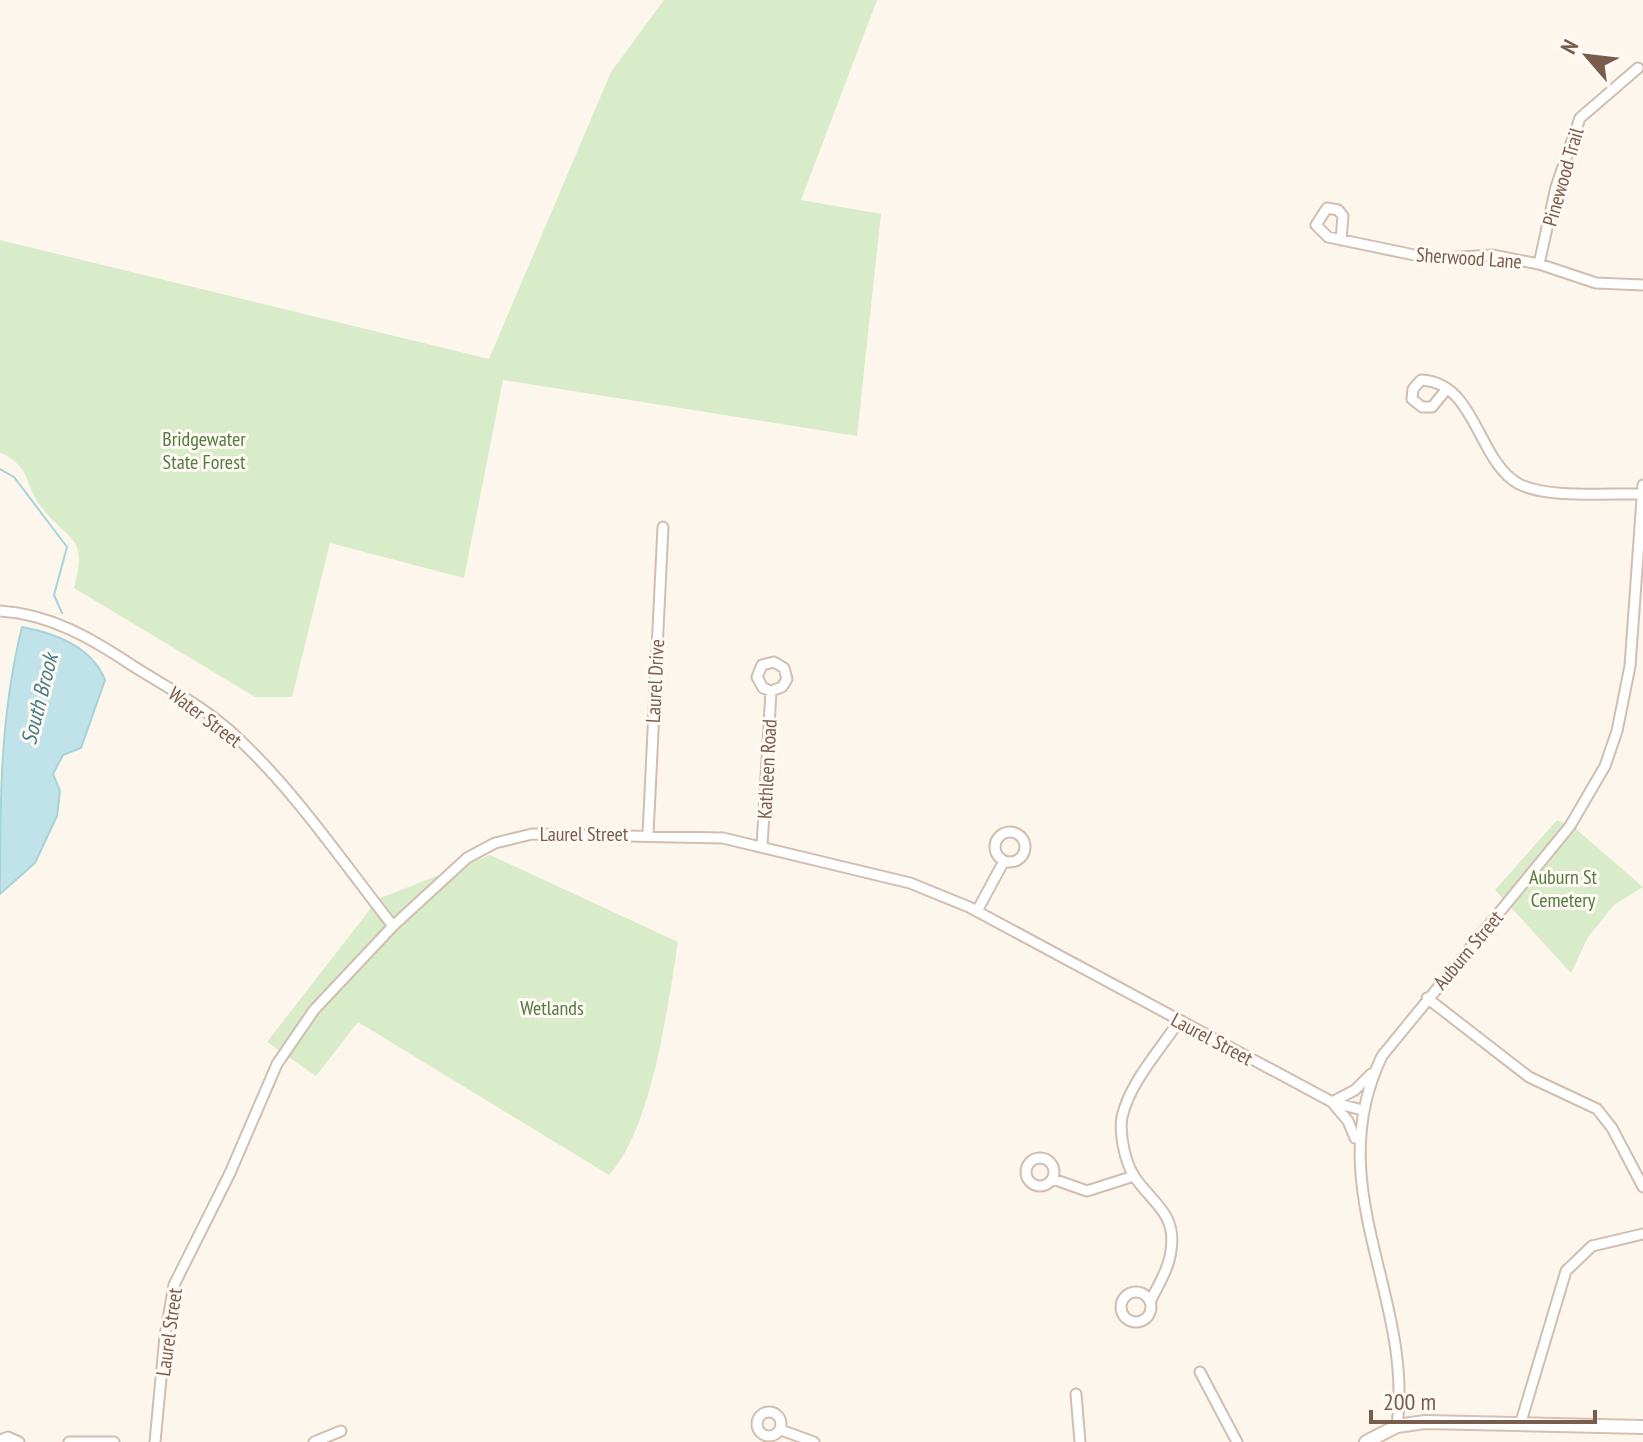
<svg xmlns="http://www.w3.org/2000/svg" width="1643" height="1442" font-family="'PT Sans Narrow',sans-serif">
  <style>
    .green { fill: #d8ecc9 }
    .water { fill: #bfe3e8; stroke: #a5d3da; stroke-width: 2 }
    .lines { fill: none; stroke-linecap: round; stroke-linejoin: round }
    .stream { stroke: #a5d3da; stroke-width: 2 }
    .street-casing { stroke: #d1beb0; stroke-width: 13 }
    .secondary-casing { stroke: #d6c0b0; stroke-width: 16 }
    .street { stroke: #fff; stroke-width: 9 }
    .secondary { stroke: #fff; stroke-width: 12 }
    .labels { text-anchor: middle; stroke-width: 6; stroke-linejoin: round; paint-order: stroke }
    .street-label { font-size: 20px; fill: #7a5c4d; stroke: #fffaf3 }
    .park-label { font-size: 20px; fill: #537a41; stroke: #fffaf3 }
    .water-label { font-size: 22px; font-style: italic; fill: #437c86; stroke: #fffaf3 }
  </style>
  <rect width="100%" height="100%" fill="#fdf6ec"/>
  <path class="green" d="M664,0H877L801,200L881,214L857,436L503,380L464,578L330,543L292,697H255L74,588C89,532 67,543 40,505C22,481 34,470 0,452V240L489,359L611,72Z
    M1557,820L1576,829L1643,887L1614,905L1588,937L1571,973L1495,890Z
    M490,855L678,942C668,1005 652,1129 609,1175L358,1022L316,1076L267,1042L378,899Z"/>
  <path class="water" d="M22,627C54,633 92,647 105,680L81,748L63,755L53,774L60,791L57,816L35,863L0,894C0,802 0,715 22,627Z"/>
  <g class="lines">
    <path class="stream" d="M0,469L14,477L67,547L54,595L62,613"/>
    <defs>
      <path id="street" d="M1341,240L1343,216L1338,210L1327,208L1316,225L1328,237L1419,256L1446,258L1492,255L1539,264L1596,283L1643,285
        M1539,264L1556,187L1580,118L1638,68
        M1446,390L1432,407H1422L1412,399L1413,389L1421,380C1476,382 1477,461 1519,484C1549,499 1608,493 1642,494
        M0,611C50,614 91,638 133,666C165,686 200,705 229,730C292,786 341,860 393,926
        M995 847a15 15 0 1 1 30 0a15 15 0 1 1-30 0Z
        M648,834L663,527
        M762,846L771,691L763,688L757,677L762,665L774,662L784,668L787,679L782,687L771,691
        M977,911L1004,861
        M1427,998L1529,1077L1597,1109L1612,1128L1643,1187
        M1355,1138L1348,1121L1332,1102L1355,1090L1371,1074
        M1026 1172a14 14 0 1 1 28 0a14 14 0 1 1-28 0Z
        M1053,1179L1087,1191L1134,1176
        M1121 1307a15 15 0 1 1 30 0a15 15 0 1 1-30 0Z
        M1150,1302C1158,1285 1169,1269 1171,1250C1177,1213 1151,1202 1134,1176C1125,1162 1119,1133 1122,1117C1130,1082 1160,1050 1179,1021
        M1200,1372L1237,1442
        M1076,1394L1080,1442
        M757 1424a12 12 0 1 1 24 0a12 12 0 1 1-24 0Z
        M1520,1425L1566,1271L1592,1246L1643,1234
        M1397,1426C1414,1296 1319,1187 1382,1056L1570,826L1605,766L1617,731L1630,666L1643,485
        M781,1430L814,1442
        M0,1440L8,1437L19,1442
        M69,1442H114
        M155,1442L165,1336L174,1285L230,1173L277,1064L314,1010L393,926L467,858L495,843L532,834L723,838L910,883L969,907L1332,1102L1362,1110
        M314,1442L341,1431"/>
      <path id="secondary" d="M1366,1442L1397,1426L1425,1422L1643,1427"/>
    </defs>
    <use href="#street" class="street-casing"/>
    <use href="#secondary" class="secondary-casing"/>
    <use href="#street" class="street"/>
    <use href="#secondary" class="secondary"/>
  </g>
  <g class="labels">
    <g class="street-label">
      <text transform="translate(1563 177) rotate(-74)" y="7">Pinewood Trail</text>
      <text transform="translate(1469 258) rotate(4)" y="7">Sherwood Lane</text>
      <text transform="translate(655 681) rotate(-87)" y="7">Laurel Drive</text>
      <text transform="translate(205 717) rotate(37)" y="7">Water Street</text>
      <text transform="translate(767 769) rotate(-87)" y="7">Kathleen Road</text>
      <text x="584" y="841">Laurel Street</text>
      <text transform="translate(1468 950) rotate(-50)" y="7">Auburn Street</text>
      <text transform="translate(1212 1039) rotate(28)" y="7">Laurel Street</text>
      <text transform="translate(169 1332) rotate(-82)" y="7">Laurel Street</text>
    </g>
    <g class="park-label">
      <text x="204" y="446">Bridgewater<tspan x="204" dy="23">State Forest</tspan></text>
      <text x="1563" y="884">Auburn St<tspan x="1563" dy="23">Cemetery</tspan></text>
      <text x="552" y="1015">Wetlands</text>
    </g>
    <g class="water-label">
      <text transform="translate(39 699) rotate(-76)" y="8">South Brook</text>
    </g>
  </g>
  <g transform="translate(1587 56) rotate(298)" stroke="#fffaf3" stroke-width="6" paint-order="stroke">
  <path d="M0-6L14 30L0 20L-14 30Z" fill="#7a5c4d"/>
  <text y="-12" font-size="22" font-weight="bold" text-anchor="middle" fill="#7a5c4d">N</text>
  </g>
  <path d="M1371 1410v12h224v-12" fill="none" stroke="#7a5c4d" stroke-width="4"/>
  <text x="1383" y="1410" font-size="24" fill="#7a5c4d" stroke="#fffaf3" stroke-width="6" paint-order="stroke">200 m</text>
</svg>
